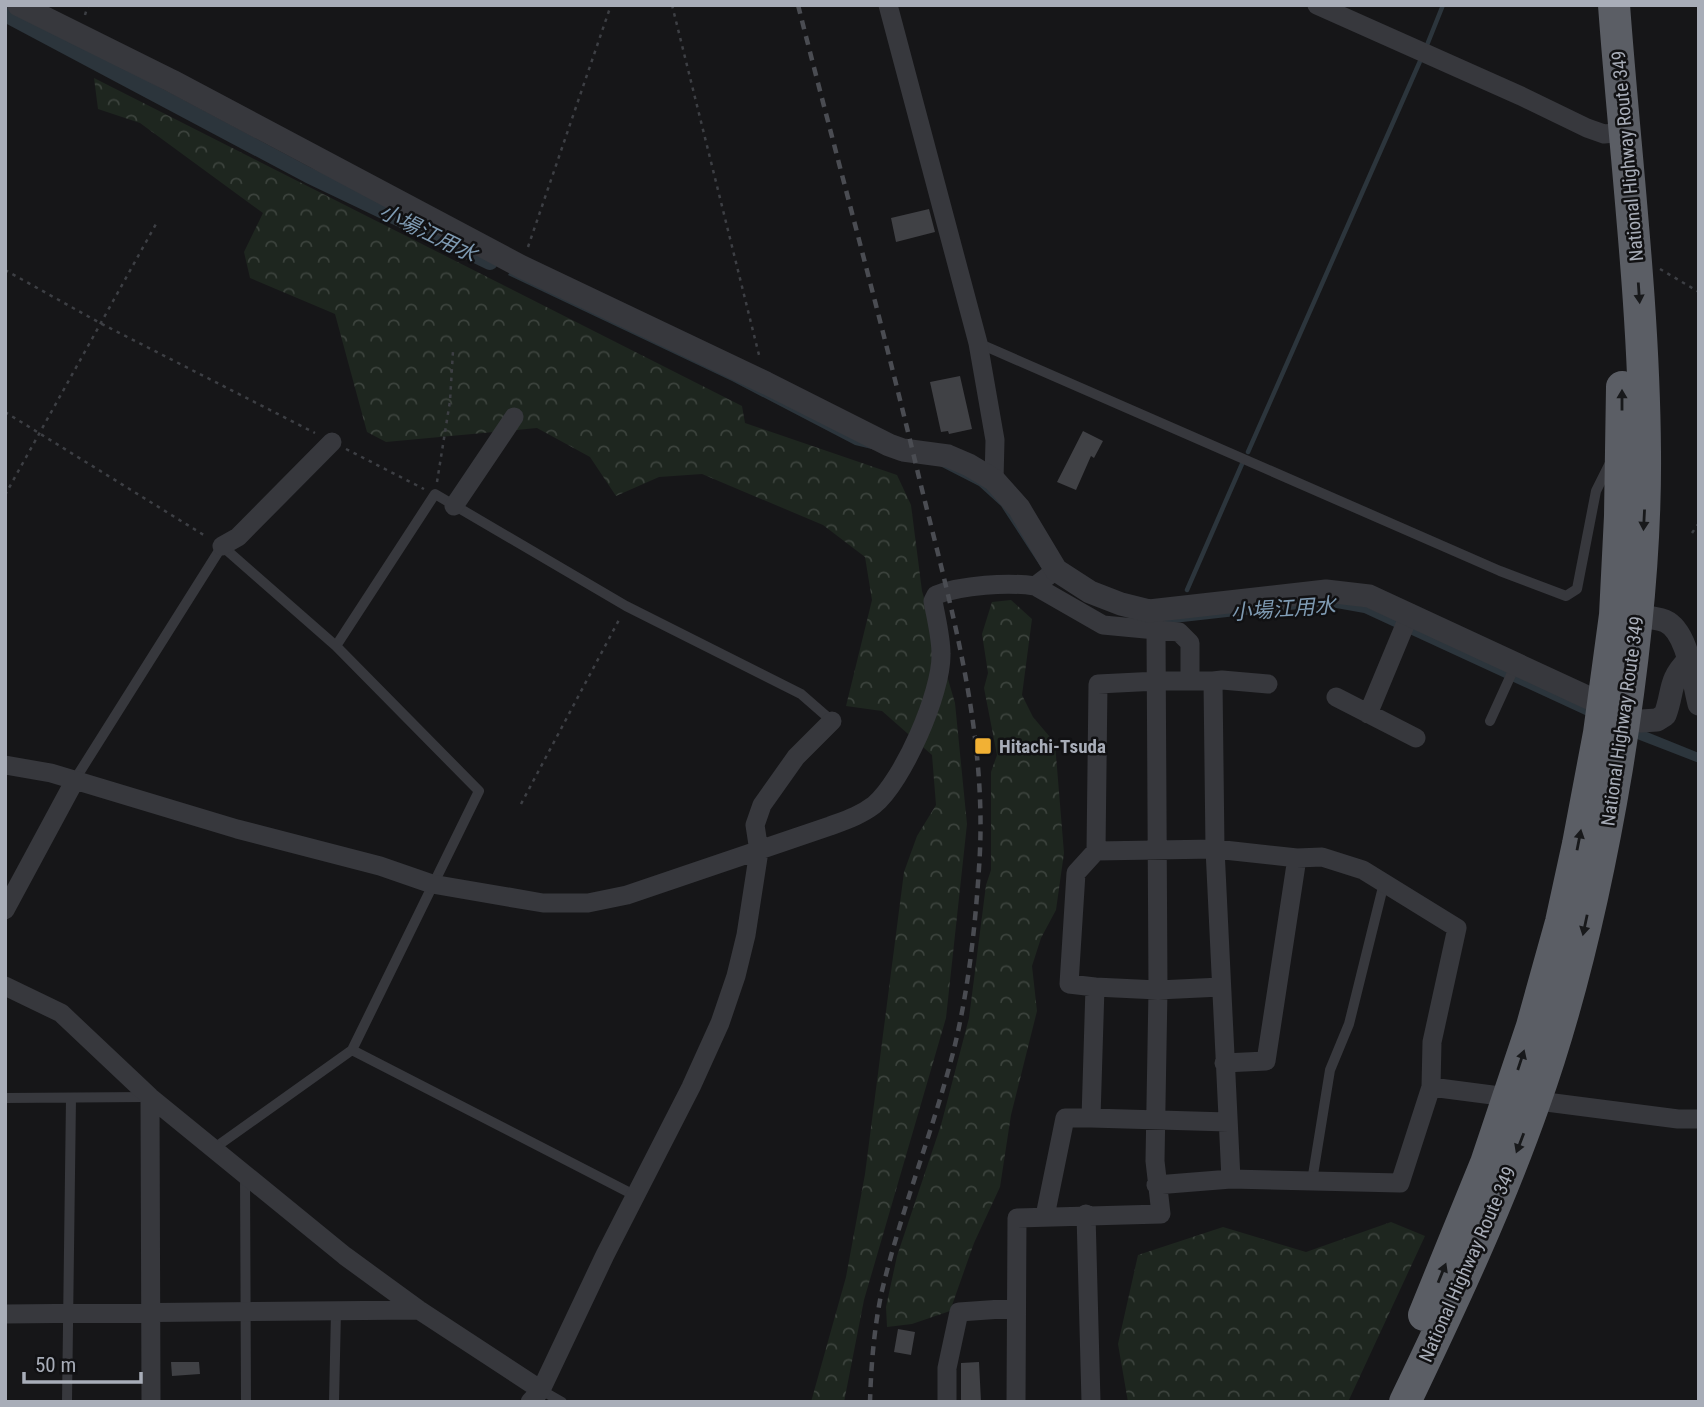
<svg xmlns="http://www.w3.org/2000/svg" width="1704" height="1407" font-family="'Roboto Condensed','Noto Sans JP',sans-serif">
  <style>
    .forest { fill: url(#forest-crowns) }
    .water { fill: #2c353c }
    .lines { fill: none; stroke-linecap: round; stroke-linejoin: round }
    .stream { stroke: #2c353c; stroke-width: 4.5 }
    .canal { stroke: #2c353c; stroke-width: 16 }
    .building { fill: #404145 }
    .path { stroke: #3d3f44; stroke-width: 2.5; stroke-dasharray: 3.5 5; stroke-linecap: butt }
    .service { stroke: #37383d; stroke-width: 10 }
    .minor { stroke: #37383d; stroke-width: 19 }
    .tertiary { stroke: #37383d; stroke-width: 23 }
    .trunk { stroke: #5b5e65; stroke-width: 32 }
    .rail { stroke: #4a4c52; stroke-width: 4.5; stroke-dasharray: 9 7; stroke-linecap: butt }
    .oneway { fill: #18191b }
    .poi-dot { fill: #f2b134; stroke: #111113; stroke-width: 2.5 }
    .labels { text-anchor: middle; stroke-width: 5; stroke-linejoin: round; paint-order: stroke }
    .street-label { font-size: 19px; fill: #a8adb8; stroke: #111113 }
    .poi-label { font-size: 19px; font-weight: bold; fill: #a8adb8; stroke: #111113; text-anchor: start }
    .water-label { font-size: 21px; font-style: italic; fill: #7f9bb3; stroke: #111113 }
  </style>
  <defs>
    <pattern id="forest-crowns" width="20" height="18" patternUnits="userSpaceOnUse" patternTransform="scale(1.75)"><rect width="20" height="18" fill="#1e261f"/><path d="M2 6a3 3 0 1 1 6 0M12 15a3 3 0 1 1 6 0" fill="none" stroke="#3c433d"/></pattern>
  </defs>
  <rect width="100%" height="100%" fill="#161618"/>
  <path class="forest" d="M94,78L742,406L745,423L897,475L911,505L922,591L955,703L967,824L946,1018L864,1300L844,1402H811L846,1277L865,1174L904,872L917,836L936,805L932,755L882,711L846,706L872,600L865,557L823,525L702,474L659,477L616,496L590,457L537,428L386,442L367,432L335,314L250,278L244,252L263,213L140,123L98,109Z
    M1011,600L1032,619L1022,695L1033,717L1055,743L1064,853L1056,910L1041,938L1032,966L1037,1011L1011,1115L1000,1187L974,1243L950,1311L912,1324L887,1327L886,1307L897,1256L941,1125L969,1018L986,885L991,870V772L997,755L984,688L988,673L982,634L992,602Z
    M1391,1222L1425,1236L1348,1402H1128L1118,1344L1138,1255L1223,1227L1306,1252Z"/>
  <path class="water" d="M512,268L984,480L1049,567L1042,569L1001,506L979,486L938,465L855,445L732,381L508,275Z
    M1349,599L1642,730L1699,753V763L1637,739L1364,613L1325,606L1147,626V617Z"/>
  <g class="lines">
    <path class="stream" d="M1427,45L1443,5
      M1248,452L1421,59
      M1187,590L1242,464"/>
    <path class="canal" d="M5,14L308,175L490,262"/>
  </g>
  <path class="building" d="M929,209L935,232L896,242L891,218Z
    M960,376L972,429L949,434L948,431L941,432L930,382Z
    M1083,431L1103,441L1094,458L1091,456L1076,490L1057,482Z
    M898,1329L915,1332L911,1355L894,1352Z
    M171,1362H199L200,1374L172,1376Z
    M979,1362L981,1402H961V1363Z"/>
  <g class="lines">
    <path class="path" d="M672,5L760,359
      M85,15L88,5
      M528,247L611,5
      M1660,269L1699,292
      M5,270L100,323L315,433
      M5,412L207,537
      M346,449L424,489
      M437,482L450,401L453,351
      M5,495L156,224
      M1692,533L1699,523
      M521,804L620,618"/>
    <path class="service" d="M978,343L1500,571L1566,596L1577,589L1596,491L1611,461
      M336,646L435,494L626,606L801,694L832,721
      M1490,721L1516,664
      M74,781L222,546L336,646L479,791L352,1050L213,1149
      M352,1050L636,1196
      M5,1098L146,1097
      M245,1175L246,1402
      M1312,1181L1330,1070L1349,1024L1384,883
      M541,1390L562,1402
      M67,1402L71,1098
      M334,1402L336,1311"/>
    <path class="minor" d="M888,5L978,343L995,440L994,480
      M1317,5L1521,96L1587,128L1604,134L1624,132
      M454,506L514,417
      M222,546L238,537L332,442
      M1156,630L1179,632L1190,643V681
      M1213,681L1222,680L1268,684
      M1336,697L1416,738
      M1368,714L1410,613
      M5,765L51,773L237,829L380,866L432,884L543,903H588L627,895L830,826C846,820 861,815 874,805C903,781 942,692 941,654C941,637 936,618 933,601L936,595C962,585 1008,582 1035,586L1056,570
      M5,910L74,782
      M5,986L61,1013L150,1097L345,1256L419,1310L541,1390
      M1095,987L1069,984L1076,873L1096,851
      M1224,1063L1266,1061L1297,858
      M1431,1087L1678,1119H1699
      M150,1097L151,1402
      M1091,1118L1228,1122
      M1156,1185L1231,1179L1400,1183L1431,1087L1432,1042L1457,928L1363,870L1322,857L1297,858L1215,849L1096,851L1098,684L1158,681H1213L1215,849L1231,1179
      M1086,1214L1091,1402
      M1045,1216L1065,1118H1091L1095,987L1158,990L1221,987
      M5,1314L419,1310
      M530,1402L541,1390L605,1255L691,1087L720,1023L736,976L746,935L759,851L755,825L762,805L796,757L832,721
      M947,1402V1368L959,1312L1016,1308
      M1016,1402L1017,1218L1161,1214L1155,1161L1158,990L1156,630L1103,625L1035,586"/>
    <path class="tertiary" d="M19,5L172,81L522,267L766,383L889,445L903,450L948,456L969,465L994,480L1019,508L1056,570L1090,592L1121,604L1149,611L1326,591L1369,596L1589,698
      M1621,616C1635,616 1652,616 1665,621C1688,631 1693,681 1699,704
      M1641,721L1657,720L1665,715C1674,691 1668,681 1688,661"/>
    <path class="trunk" d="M1424,1315L1486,1163L1532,1026L1561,922L1578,844L1599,733L1615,615L1620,516L1622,387
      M1405,1402C1452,1304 1498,1206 1534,1104C1573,995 1598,881 1617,768C1634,663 1646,558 1645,452C1644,302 1625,154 1614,5"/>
    <path class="rail" d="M798,5C837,159 879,311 916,465C948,598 989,730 979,868C975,930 968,993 953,1053C932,1134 900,1213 881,1295C874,1330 871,1366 870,1402"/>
  </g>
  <defs><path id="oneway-solid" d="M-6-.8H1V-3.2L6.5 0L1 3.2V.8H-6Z" transform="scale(1.75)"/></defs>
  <g class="oneway">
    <use href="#oneway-solid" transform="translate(1639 293) rotate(86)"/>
    <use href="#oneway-solid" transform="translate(1622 400) rotate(-90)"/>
    <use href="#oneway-solid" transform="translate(1644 520) rotate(93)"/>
    <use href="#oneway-solid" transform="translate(1579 840) rotate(-79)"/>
    <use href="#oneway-solid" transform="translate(1585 925) rotate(102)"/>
    <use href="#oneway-solid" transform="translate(1521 1060) rotate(-72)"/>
    <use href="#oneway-solid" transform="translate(1520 1143) rotate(111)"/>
    <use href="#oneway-solid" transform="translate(1442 1273) rotate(-68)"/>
  </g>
  <rect class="poi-dot" x="974" y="737" width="18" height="18" rx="3.5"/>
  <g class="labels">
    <g class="street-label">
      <text transform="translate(1627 156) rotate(-95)" y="7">National Highway Route 349</text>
      <text transform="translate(1622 721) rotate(-82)" y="7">National Highway Route 349</text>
      <text transform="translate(1467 1264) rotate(-66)" y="7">National Highway Route 349</text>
    </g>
    <g class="poi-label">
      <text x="999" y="753">Hitachi-Tsuda</text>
    </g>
    <g class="water-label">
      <text transform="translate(428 233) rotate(26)" y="7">小場江用水</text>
      <text transform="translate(1283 609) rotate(-4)" y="7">小場江用水</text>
    </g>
  </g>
  <rect width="1704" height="1407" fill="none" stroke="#a8adb8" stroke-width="14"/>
  <path d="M24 1372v10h117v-10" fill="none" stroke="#a8adb8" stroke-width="3.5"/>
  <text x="35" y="1372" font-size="21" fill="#a8adb8" stroke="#111113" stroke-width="5" paint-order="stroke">50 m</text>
</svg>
